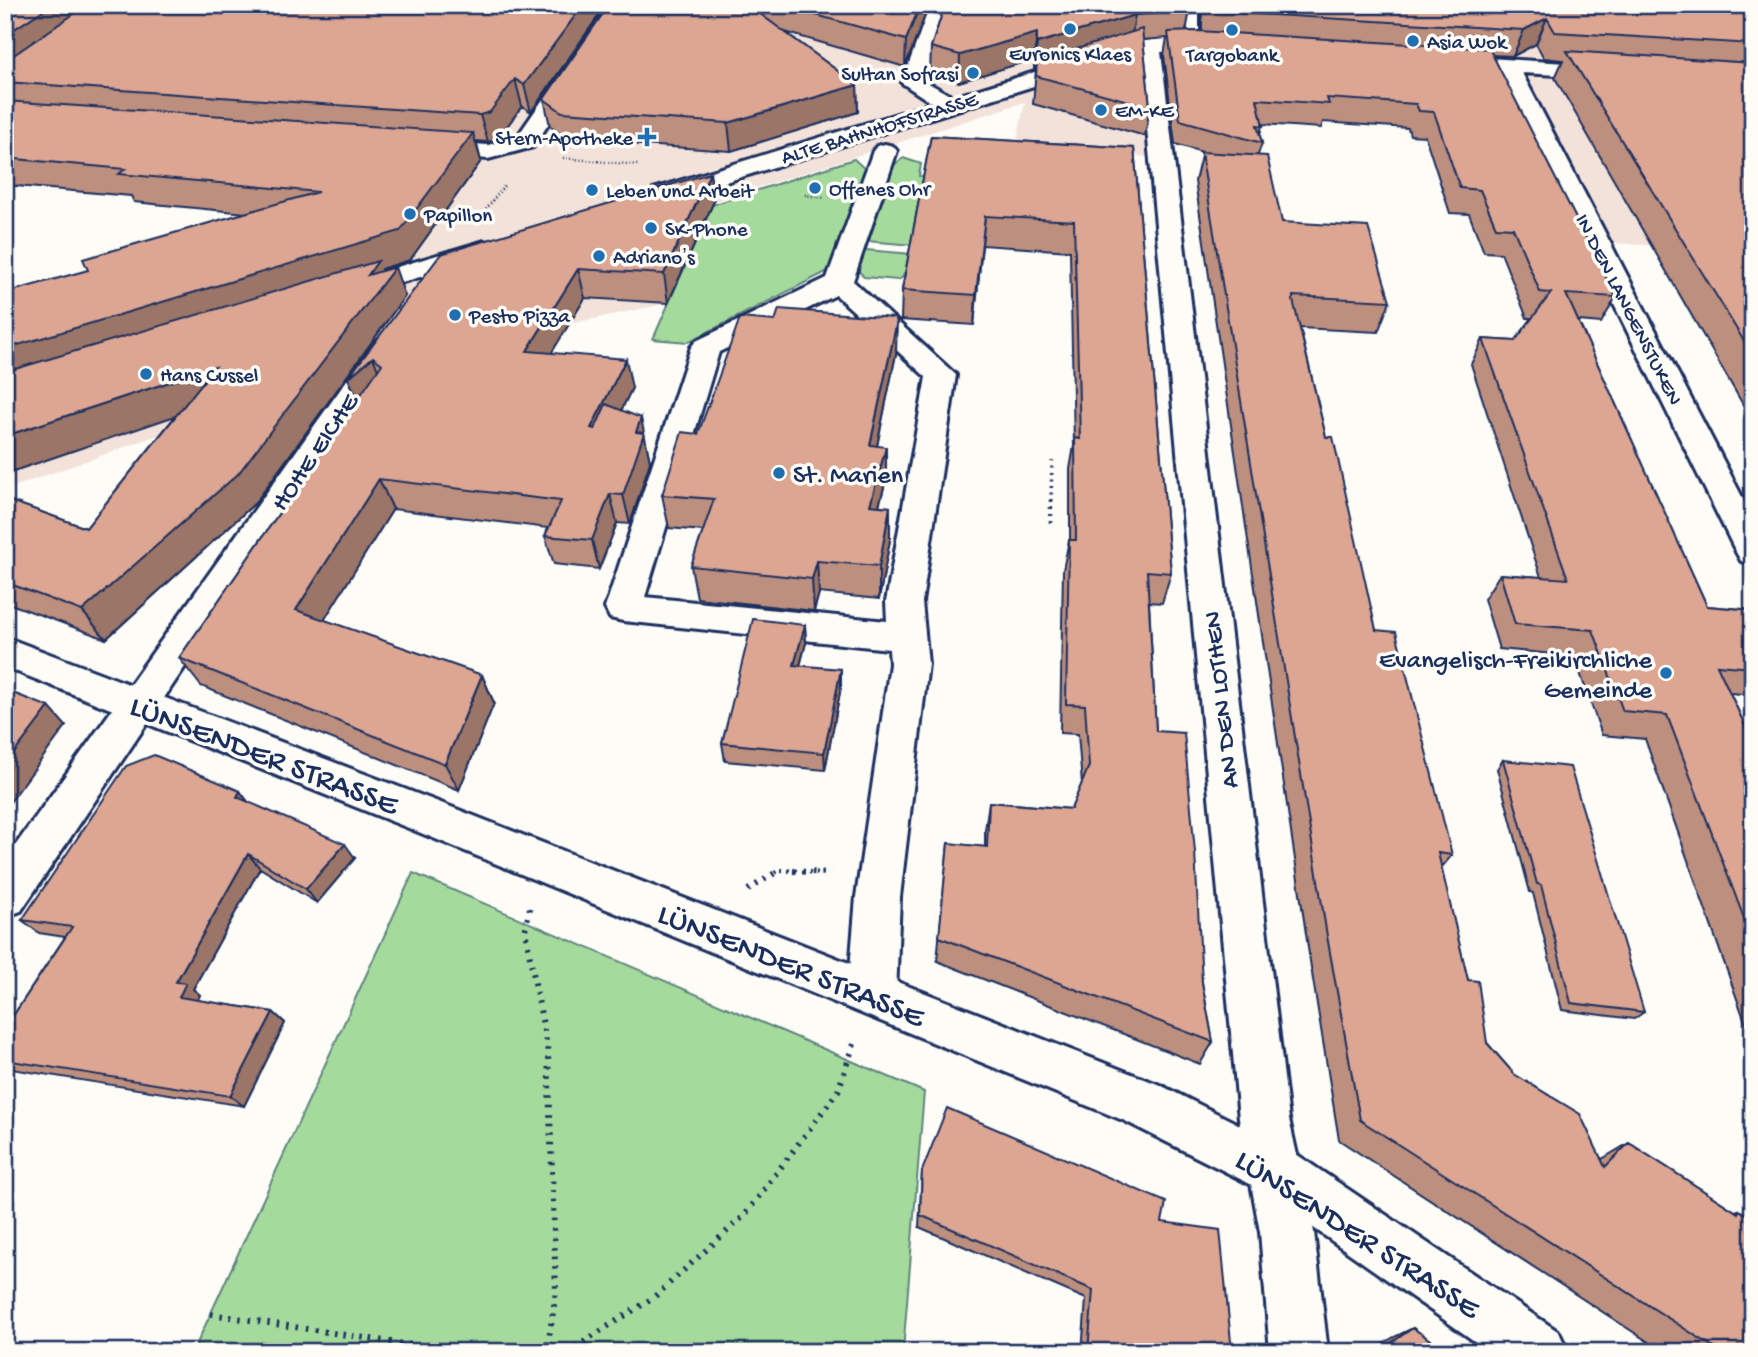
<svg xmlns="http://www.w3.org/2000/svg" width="1758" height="1357" font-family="'Gochi Hand',sans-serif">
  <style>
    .built { fill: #f3e2d9 }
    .green { fill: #a5da9d; stroke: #60847e; stroke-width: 2 }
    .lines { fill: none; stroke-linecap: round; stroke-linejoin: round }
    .lane-casing { stroke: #1b2f5e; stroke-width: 5 }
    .street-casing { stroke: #1b2f5e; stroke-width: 6 }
    .secondary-casing { stroke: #1b2f5e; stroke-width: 6 }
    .path-far3 { stroke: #1b2f5e; stroke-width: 2.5; stroke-dasharray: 1 2.5; stroke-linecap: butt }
    .path-far2 { stroke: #1b2f5e; stroke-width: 3.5; stroke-dasharray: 2 4.5; stroke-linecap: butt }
    .path-far1 { stroke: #1b2f5e; stroke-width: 4.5; stroke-dasharray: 2 5; stroke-linecap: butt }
    .path { stroke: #1b2f5e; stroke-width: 6; stroke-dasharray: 2.5 7; stroke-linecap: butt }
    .lane { fill: #fdfcf7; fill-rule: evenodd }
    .street { fill: #fdfcf7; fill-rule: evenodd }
    .secondary { fill: #fdfcf7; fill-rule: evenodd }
    .wall { fill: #bd8f7e; stroke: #1b2f5e; stroke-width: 2 }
    .shaded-wall { fill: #9a7467; stroke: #1b2f5e; stroke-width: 2 }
    .building { fill: #dca693; stroke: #1b2f5e; stroke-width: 2 }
    .poi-dot { fill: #1f6fb2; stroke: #fdfcf7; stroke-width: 2.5 }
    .labels { text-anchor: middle; stroke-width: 7; stroke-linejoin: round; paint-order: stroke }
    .far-poi-label { font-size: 21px; fill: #1b2f5e; stroke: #fdfcf7; text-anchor: start }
    .far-street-label { font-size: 21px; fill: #1b2f5e; stroke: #fdfcf7 }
    .street-label { font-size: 26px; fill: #1b2f5e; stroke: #fdfcf7 }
    .poi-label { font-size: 26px; fill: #1b2f5e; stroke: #fdfcf7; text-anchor: start }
    .near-street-label { font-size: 32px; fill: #1b2f5e; stroke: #fdfcf7 }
  </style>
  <rect width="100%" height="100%" fill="#fdfcf7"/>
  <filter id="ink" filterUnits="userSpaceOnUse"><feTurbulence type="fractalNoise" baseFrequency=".0143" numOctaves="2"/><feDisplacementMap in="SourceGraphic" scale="14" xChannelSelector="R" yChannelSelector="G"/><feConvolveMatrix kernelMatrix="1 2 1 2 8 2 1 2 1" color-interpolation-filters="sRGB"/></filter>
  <g filter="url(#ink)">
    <path class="built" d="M947,5H1753V252L1582,241L1518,118L1168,96L1175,158L1015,150L1025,102L713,202L668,303L536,331L342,445L161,434L5,490V306L319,220L530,92L583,103L788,54L807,15L909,22Z"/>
    <path class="green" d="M903,158L921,164L919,176L940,177L914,245L867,241L886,179L889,178L894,165Z
      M854,159L868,172L832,269L688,342L653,339L712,205Z
      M866,250L912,254L916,274L904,273L903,277L898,280L864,277L856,268L861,252Z
      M413,873L924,1092L903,1352H193Z"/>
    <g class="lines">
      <defs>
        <path id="lane" d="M1189,5H1199V45L1193,48L1187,45Z"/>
        <path id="street" d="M608,5H628L533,147L488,159L420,153L416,148L420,143L428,141L488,145L517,137Z
          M930,5H950L925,81L953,97C989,86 1025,75 1061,64C1113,48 1168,28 1223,42L1226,46L1223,50L1216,52H1161L1289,1119L1314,1232L1328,1352H1270L1260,1232L1239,1119L1140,53L671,199L662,202L653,199L649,194L653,189L932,103L902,83Z
          M1444,55L1611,66L1619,67L1622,72L1619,77L1611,78L1522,73L1753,518V564L1741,561L1736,552L1499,71L1436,66L1433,61L1436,56Z
          M885,144L893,146L897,151L853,281L956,375L922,602L928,664L900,897L896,994L889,1010L872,1017L855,1010L848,994L856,897L890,664L889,649L623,621L610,618L605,608L691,347L696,341L827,278L873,151L877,146ZM836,295L926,377L886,602L887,621L645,597L719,352Z
          M484,241L493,243L497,249L493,255L347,299L337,297L333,291L337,285Z
          M384,339L394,342L399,348L21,911L5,917V860L374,342Z"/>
        <path id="secondary" d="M5,637L441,803L1160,1085L1290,1150L1559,1332L1568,1352H1490L1254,1186L1125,1121L411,829L5,667Z"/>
      </defs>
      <use href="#lane" class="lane-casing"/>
      <use href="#street" class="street-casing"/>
      <use href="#secondary" class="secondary-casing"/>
      <path class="path-far3" d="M563,158L638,165
        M805,195L824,198
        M484,212L504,186"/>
      <path class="path-far2" d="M1051,501L1052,461"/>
      <path class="path-far1" d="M1051,523V500
        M775,873L779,870L823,873"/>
      <path class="path" d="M793,871L831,873
        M748,890L778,871
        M530,908L525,930L548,1052L556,1292L547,1352
        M211,1314L455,1352
        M567,1352L653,1298L745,1215L838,1091L855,1041"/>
      <use href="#lane" class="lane"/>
      <use href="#street" class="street"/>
      <use href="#secondary" class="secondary"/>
    </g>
    <path class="wall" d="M5,5H606L531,112L522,106L497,140L488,142L476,141L481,161L410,260L381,269L405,296L255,503L106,639L5,602V499L86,528L176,415L89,444L88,270L246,213L134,202L131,196L5,185Z
      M609,5H929L905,67L785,32L857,85L858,112L731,151L568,140L550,126L544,99Z
      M945,5L1190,11L1186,31H1202V5H1753V422L1555,78L1563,60L1544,58L1536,44L1513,56L1492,55L1616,297L1601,323L1578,321L1707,606L1753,610V695L1730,693L1753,743V1031L1748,1030L1645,739L1602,735L1574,656L1499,649L1484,599L1500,574L1541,577L1471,364L1483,339L1515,341L1532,318H1527L1501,253L1484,252L1469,214L1450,213L1425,136L1410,135L1408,128L1323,122L1321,128L1262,124L1260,136L1262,143L1258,155L1282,222L1390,301L1378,332L1300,328L1326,437L1376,630L1452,855L1441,868L1468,980L1487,1043L1514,1074L1602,1159L1629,1143L1735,1211L1739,1210L1753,1352H1664L1339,1140L1310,961L1195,181L1202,152L1175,144L1164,55L1167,38L1143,40L1150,107L1145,136L1033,104L1036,69L1034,70V59L959,82L930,74L931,47Z
      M931,136L1134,148L1171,573L1162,603L1149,602L1156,731L1213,1042L1200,1064L937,961L948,843L985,847V830L989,802L1071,809L1082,784L1078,734L1060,733L1063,570L1069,540H1070V469L1074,446L1070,251L982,245L974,325L901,320L902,290Z
      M710,173L714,201L668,303L585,298L551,353L632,388L621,410L644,433L650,462L630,524L617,523L599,569L554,564L545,536L548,528L393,509L324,620L482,675L494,703L459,790L201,686L179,658L358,399L348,378L441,254Z
      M896,354L877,446L886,480L879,506L890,507V540L879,599L819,593L814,611L697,598L691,566L703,531L669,528L662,495L698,434Z
      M805,625L806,643L800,666L841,687L825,770L725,761L722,743Z
      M1503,760L1644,1012L1634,1019L1562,1010L1533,893L1530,892L1497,769Z
      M240,791L249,803L355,858L317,903L260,868L193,989L200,995L197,1000L273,1012L285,1023L244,1106L5,1068V1028L65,937L39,933L22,920Z
      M922,1171L1162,1222L1232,1352H1082L1086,1299L919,1227Z
      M1413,1328L1447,1352H1371L1392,1338Z"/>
    <path class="shaded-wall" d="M51,5H102L5,72V35Z
      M583,5H606L531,112L524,85Z
      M920,5H929L905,67L906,40Z
      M1135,15L1131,40L1037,61L1036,69L1034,70L1037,43Z
      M1547,18L1536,44L1513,56L1524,30Z
      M1037,33L1034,59L959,82L960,55Z
      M515,79L522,106L497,140L488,142L480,115Z
      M857,85L858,112L731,151L728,123Z
      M473,133L481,161L410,260L381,269L385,280L395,267L405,296L255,503L106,639L82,611L375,293L5,385V349Z
      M710,173L714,201L668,303L664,274Z
      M985,216L982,245L974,325L976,295Z
      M578,269L585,298L535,380L527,351Z
      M897,321L896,354L870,479V445Z
      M373,357L384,386L361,407L348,378Z
      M626,359L632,388L599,457L591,428Z
      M215,367L231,397L5,474V436Z
      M641,418L650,462L630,524L623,495L636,432Z
      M886,447V480L870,538V505Z
      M379,479L393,509L313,638L296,610Z
      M610,494L617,523L599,569L592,540Z
      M890,507V540L879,599V566Z
      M817,561L819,593L814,611L812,579Z
      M805,625L806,643L795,683L794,665Z
      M841,669V687L825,770L824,753Z
      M482,675L494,703L459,790L445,764Z
      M49,707L66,726L5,809V765Z
      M240,791L251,806L237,797Z
      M345,844L355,858L317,903L306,889Z
      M248,854L260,868L193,989L200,995L193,1009L179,997L176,982Z
      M273,1012L285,1023L244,1106L230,1096Z"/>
    <path class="building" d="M5,5H51L5,35Z
      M87,5H583L524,85L515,79L490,112L480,115L5,82V61Z
      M609,5H748L857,85L728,123L562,112L544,99Z
      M780,5H920L906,40Z
      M945,5H1190V11L1135,15L1037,43V33L960,55L931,47Z
      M1207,5H1753V44L1555,32L1547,18L1524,30L1207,11Z
      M1142,29L1150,107L1036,76L1037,61Z
      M1198,31L1492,49L1490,50L1616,297L1566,294L1707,606L1753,610V668L1717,665L1753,743V942L1667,715L1623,711L1593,630L1515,624L1500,574L1568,579L1483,339L1515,341L1551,293L1540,292L1513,228L1496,227L1480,190L1460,188L1434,112L1419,111L1416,104L1327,98L1329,104L1257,99L1263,126L1257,125L1262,143L1180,120L1168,32Z
      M1567,51L1753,63V356Z
      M5,101L473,133L400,231L5,349V293L88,270L83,259L318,192L119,174L125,169L5,158Z
      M931,136L1134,148L1171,573L1147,571L1156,731L1184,733L1195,852L1202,983L1213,1042L939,937L948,843L987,847L989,802L1071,809L1089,766L1085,705L1066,704L1069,540H1076L1075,438L1080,439L1074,221L985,216L976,295L902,290Z
      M1201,152L1267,156L1282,222L1368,227L1390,301L1293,296V300L1326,437H1333L1376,630L1396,632L1452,855L1438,853L1468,980L1478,981L1487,1043L1514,1074L1580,1114L1605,1167L1629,1143L1738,1213L1739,1210L1753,1218V1352H1721L1360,1120L1327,936Z
      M710,173L664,274L578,269L527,351L626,359L591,428L595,429L606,404L641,418L636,432L644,433L623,495L610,494L592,540L545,536L561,501L379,479L296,610L482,675L445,764L179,658L382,364L373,357L348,378L441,254Z
      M378,261L368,275L395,267L238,474L82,611L5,582V499L86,528L215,367L5,436V372Z
      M779,309L894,318L897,321L870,445L886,447L870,505L890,507L879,566L817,561L812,579L691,566L714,499L662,495L682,432L698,434L740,318L775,321Z
      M753,619L805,625L794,665L841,669L824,753L722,743Z
      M5,690L49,707L5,765Z
      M154,755L240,791L237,797L345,844L306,889L248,854L176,982L186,983L179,997L273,1012L230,1096L5,1060V1028L72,927L22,920L126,766Z
      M1503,760L1570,767L1644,1012L1571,1003L1541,885L1537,884Z
      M947,1108L1166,1202L1162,1222L1220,1230L1232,1352H1088L1093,1290L920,1215L922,1171Z
      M1413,1328L1447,1352H1386L1385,1347Z"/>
  </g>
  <g class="poi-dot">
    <circle cx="1070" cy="29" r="7"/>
    <circle cx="1232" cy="30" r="7"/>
    <circle cx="1413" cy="41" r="7"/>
    <circle cx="973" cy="73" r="7"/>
    <circle cx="1101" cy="110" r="7"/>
    <path d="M643.5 126.5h7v7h7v7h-7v7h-7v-7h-7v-7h7z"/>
    <circle cx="815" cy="188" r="7"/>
    <circle cx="592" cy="190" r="7"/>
    <circle cx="410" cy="214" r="7"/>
    <circle cx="651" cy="228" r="7"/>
    <circle cx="599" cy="256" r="7"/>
    <circle cx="455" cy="315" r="7"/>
    <circle cx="146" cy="374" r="7"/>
    <circle cx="779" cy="473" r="7"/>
    <circle cx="1666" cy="673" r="7"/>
  </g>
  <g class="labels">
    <g class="far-poi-label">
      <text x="1427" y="48">Asia Wok</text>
      <text x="1070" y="60" text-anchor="middle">Euronics Klaes</text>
      <text x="1232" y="61" text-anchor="middle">Targobank</text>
      <text x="959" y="80" text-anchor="end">Sultan Sofrasi</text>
      <text x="1115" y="117">EM-KE</text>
      <text x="633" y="144" text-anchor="end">Stern-Apotheke</text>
      <text x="829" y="195">Offenes Ohr</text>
      <text x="606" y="197">Leben und Arbeit</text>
      <text x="424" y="221">Papillon</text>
      <text x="665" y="235">SK-Phone</text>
      <text x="613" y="263">Adrianoʼs</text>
      <text x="469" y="322">Pesto Pizza</text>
      <text x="160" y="381">Hans Cussel</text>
    </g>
    <g class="far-street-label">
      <text transform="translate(879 127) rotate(-17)" y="7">ALTE BAHNHOFSTRASSE</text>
      <text transform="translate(1630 309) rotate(63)" y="7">IN DEN LANGENSTUKEN</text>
    </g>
    <g class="street-label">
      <text transform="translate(313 451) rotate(-56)" y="9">HOHE EICHE</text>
      <text transform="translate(1219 700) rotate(-96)" y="9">AN DEN LOTHEN</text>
    </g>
    <g class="poi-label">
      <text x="793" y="482">St. Marien</text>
      <text x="1652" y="667" text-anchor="end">Evangelisch-Freikirchliche<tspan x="1652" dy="30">Gemeinde</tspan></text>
    </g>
    <g class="near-street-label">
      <text transform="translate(265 753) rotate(21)" y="11">LÜNSENDER STRASSE</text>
      <text transform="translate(792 963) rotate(22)" y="11">LÜNSENDER STRASSE</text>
      <text transform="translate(1359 1232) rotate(33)" y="11">LÜNSENDER STRASSE</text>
    </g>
  </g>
  <rect width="1758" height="1357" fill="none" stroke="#fdfcf7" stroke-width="28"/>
  <rect x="14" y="14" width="1730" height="1329" fill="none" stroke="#1b2f5e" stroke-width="2.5" filter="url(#ink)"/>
</svg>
